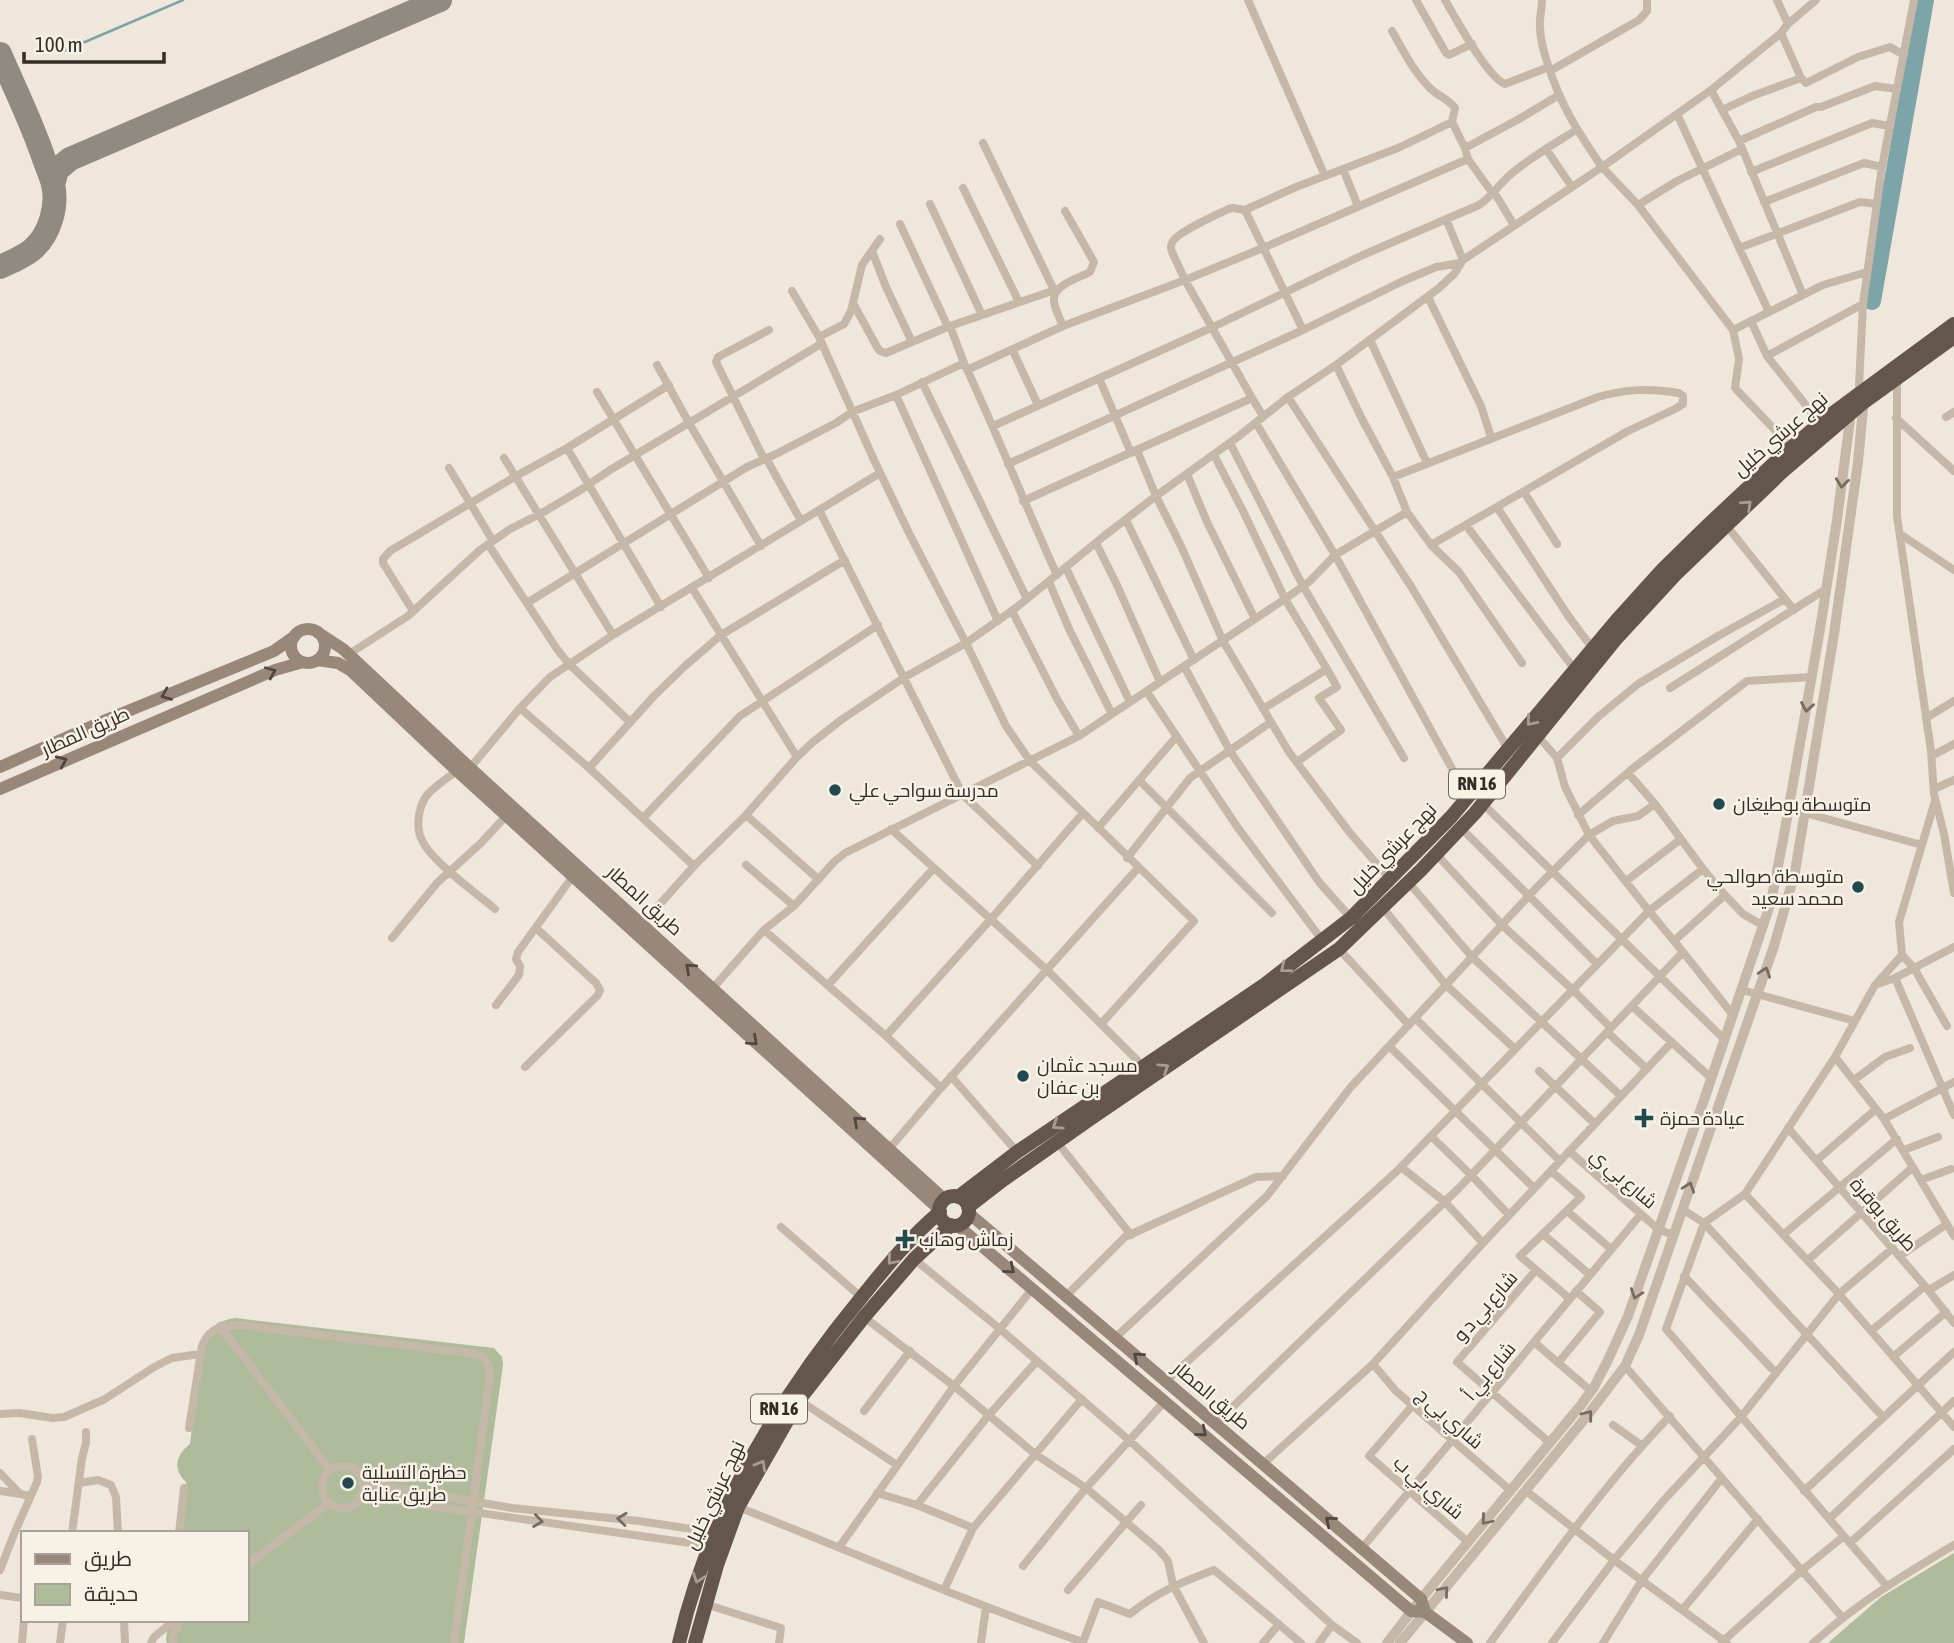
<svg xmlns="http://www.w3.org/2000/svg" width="1954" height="1643" font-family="'Asap Condensed',Cairo,sans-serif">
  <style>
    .green { fill: #afbc9c }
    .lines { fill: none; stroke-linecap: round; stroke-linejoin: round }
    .stream { stroke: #7ca4a9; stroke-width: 2.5 }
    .river { stroke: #7ca4a9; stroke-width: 18 }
    .taxiway { stroke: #918a81; stroke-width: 24 }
    .minor { stroke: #c5b8a8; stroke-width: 8 }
    .tertiary { stroke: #c5b8a8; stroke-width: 10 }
    .secondary { stroke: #99877a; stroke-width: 12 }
    .trunk { stroke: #64564c; stroke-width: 14 }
    .oneway { stroke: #756b61 }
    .oneway2 { stroke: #a69c91 }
    .oneway3 { stroke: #524740 }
    .poi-dot { fill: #214a50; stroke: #f7f1e6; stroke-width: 2.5 }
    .labels { text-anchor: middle; stroke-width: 5; stroke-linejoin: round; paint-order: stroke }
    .shield { fill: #f7f1e6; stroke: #6e6760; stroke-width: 2 }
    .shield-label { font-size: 18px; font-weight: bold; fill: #332c27 }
    .street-label { font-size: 19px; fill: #332c27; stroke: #f7f1e6 }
    .poi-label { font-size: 19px; fill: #332c27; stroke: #f7f1e6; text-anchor: start }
  </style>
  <rect width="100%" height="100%" fill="#efe7db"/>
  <path class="green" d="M235,1318L494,1348L502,1357L503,1365L464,1643H167L166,1640L168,1620H247V1533H180L186,1482C172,1469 176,1455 190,1444L203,1340C213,1326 217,1321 235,1318Z
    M1954,1553V1643H1828L1881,1597Z"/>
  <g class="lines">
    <path class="stream" d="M59,53L183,0"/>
    <path class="river" d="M1872,301L1925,0"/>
    <path class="taxiway" d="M0,54C15,89 32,123 44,159C47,167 51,176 53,184C58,206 50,234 33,249C24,257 11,262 0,267
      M53,185L57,170L70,159L440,0"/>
    <path class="minor" d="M1248,0L1325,176
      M1416,0L1446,53L1449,55L1472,44
      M1445,0C1456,19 1487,77 1505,84L1549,67
      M1777,0L1788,24
      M1392,31C1403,50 1413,71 1429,87C1437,96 1449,99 1455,108L1452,122L1465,148L1519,119L1559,95
      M1781,33L1801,78L1806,83L1858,57L1890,47L1904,55
      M1550,71L1639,20L1647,11V0
      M1711,90L1739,141L1803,295
      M1722,110L1752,96L1801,78
      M1677,114L1769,312
      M1452,122L1398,148L1296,187L1245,210L1233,208L1228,209C1217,215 1179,231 1173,241C1170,246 1171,248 1172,252L1185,280L1263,248L1468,159L1465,148
      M1739,141L1816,107H1821L1875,86L1897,89
      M983,143L1054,290
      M1546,149L1572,187
      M1468,159L1493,194
      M1343,169L1358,206
      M1751,172L1872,123L1889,126
      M963,188L1019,302
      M1494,192L1514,225
      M1764,202L1864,163L1882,167
      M930,204L982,315
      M1638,205L1677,181L1742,149
      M1245,210L1303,330
      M1446,219L1463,260
      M900,224L948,327
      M1739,248L1860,202L1877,204
      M872,251L886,287L912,342
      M792,291L819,337L874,460L909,533L966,643L1006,726L1030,761L1194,921L1101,1024
      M1428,297L1481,406L1491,437
      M853,303L877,347L880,351L886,353L950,326L1058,289
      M1751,321L1767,356L1820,423
      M950,326L964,363
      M1063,326C1060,318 1053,307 1054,299C1054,285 1080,277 1090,272L1094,262L1065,211
      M1733,330L1823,285L1867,272
      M819,337L844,324L851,311L862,265L880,239
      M1370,340L1427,463
      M1013,351L1038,405
      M1767,356L1863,304
      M657,365L689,423L761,546
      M1336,365L1362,419L1393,477L1407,512L1431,545L1459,572L1522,663
      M967,370L1063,326L1185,280L1252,398L1023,501
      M1897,377V516L1931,751L1934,794L1944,834L1954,893
      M1099,378L1131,453
      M922,382L1027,599
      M1859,386L1863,304L1882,167L1914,0
      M597,392L709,578
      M896,395L998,621
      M1288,397L1412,588L1508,749
      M1252,398L1263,416
      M1946,417L1954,412
      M1896,418L1954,471
      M1256,423L1335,555L1467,796
      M993,426L1213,327L1363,255L1479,205C1492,197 1499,184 1511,174C1531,157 1554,144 1576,130
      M1230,443L1303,586L1404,758
      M1791,447L1735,388L1739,359L1733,330L1638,205L1602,167L1711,90L1781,33L1788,24L1816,0
      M567,448L661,607
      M1137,450L1156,496L1181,546L1223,641L1271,722L1289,752L1322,796L1350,833L1390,879
      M1214,455L1243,511L1285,599L1327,669L1263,709
      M504,458L613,635
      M766,458L801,521
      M764,459L716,362L718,357L769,330
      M1008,464L1303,330L1403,281L1436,267L1460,263
      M449,468L493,541
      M1187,474L1207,522L1255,619
      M1393,477L1598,397C1626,389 1649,388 1679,393L1683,396V404L1675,409L1628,431L1431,545
      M1524,492L1557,544
      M1497,507L1569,617L1593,649
      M819,510L963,795L1038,866
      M1126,520L1194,660
      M1466,525L1575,670
      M1726,525L1794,610
      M1900,534L1954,570
      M1096,543L1116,583L1160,682
      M488,544L557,649L569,664L630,722
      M1066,568L1130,702
      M1049,582L1070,631L1112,714
      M692,588L797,757
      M527,603L747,467L774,455L836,423L852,412L896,395L964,363C997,433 1025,505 1057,575
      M413,611L383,563V559L390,551L516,476L567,448L669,385
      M1012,611L1057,699L1079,736
      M349,654L408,616L480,550L493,541L510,529L540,514L579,491L610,470L821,344
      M1184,666L1230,751L1319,882L1351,918
      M1670,688L1826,589
      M1147,692L1238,828L1322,940
      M520,708L589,768L694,866
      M1926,718L1954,701
      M1537,735L1557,758L1565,787L1589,835L1649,911L1703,869
      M1932,756L1954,744
      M1557,758L1598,717L1638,684L1718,636L1785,599
      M1297,762L1341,730L1319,698L1337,687L1327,669
      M470,768L520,708L550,677L613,635L880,473
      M589,768L654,696L685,666L721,635L845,560
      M457,771C447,778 435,786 427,795C418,807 415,829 423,842C433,862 477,894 495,909
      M1628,773L1655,804L1703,869L1725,895L1743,914L1764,926
      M1139,780L1272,913
      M1934,789L1954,780
      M1482,803L1724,1039
      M1805,813L1922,845
      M746,815L818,879
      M1578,815L1632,769L1747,681L1812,677
      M643,818L740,716L878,625
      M1098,828L1176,737
      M1461,828L1597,964
      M891,829L1048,971L1143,1066
      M1436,854L1502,925L1573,990L1611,1028
      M1127,858L1190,778L1271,722
      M746,865L794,906
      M1626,881L1681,839
      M1409,883L1472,957L1621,1096
      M1383,908L1446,985L1515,1049
      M642,924L694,866L746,815L797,757L813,742L841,720L905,677L966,643L1017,607L1104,536L1156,496L1239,436L1288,397L1336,365L1439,288L1454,274L1463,260L1602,167C1578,132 1561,106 1548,65C1544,53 1540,40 1540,27C1539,18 1542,9 1542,0
      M764,930L886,1036L941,1088
      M392,938L437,883L481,843L506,816
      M1674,941L1725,895
      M1339,949L1409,1025
      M1902,955L1914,968L1947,1026
      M1895,978L1954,1115
      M1877,983L1902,955L1899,922L1935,801
      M828,985L934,868
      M713,988L764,930L794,906L835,861L845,853L1079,736L1285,599L1310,581L1335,555L1407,512
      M1742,990L1855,1021
      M496,1005L519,975L520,966L516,959L518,952L573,876
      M1632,1006L1711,1078
      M1415,1018L1560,1161
      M1607,1032L1647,1069
      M886,1036L991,919L1083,813
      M1389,1046L1534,1188
      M1835,1057L1884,1119L1954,1236
      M525,1067L598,995L600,990L596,983L536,928
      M1539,1071L1595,1124
      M951,1076L1017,1152
      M1854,1080L1885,1057L1910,1048
      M1884,1119L1954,1082
      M1788,1128L1925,1286L1954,1323
      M1431,1136L1471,1175L1509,1215
      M1057,1142L1131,1235
      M889,1149L941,1088L1138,868
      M1904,1150L1938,1137
      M1569,1151L1658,1229L1673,1235
      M1817,1160L1876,1109
      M1401,1167L1445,1202L1483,1243
      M1551,1171L1581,1197L1520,1256L1570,1299
      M1921,1180L1951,1169
      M1745,1194L1839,1294L1954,1427
      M1682,1209L1704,1223L1883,1417
      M1567,1211L1611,1249
      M781,1227L861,1297
      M1543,1234L1590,1275
      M1784,1234L1897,1139
      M1900,1256L1947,1224
      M914,1259L1000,1329L1130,1441L1332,1625L1357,1643
      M1808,1260L1913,1167
      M1536,1270L1457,1362L1550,1443
      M1684,1276L1776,1373
      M1929,1290L1954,1275
      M1066,1296L1125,1237L1256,1177L1283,1176
      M864,1317L954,1386L1035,1454L1086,1488L1159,1550L1168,1561L1173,1585L1204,1643
      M220,1326L330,1470
      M1871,1331L1925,1286
      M1115,1338L1267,1196L1350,1088L1538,886L1589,835L1613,821L1638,816L1655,804
      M1534,1342L1591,1391
      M1893,1357L1946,1312
      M1558,1363L1600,1312L1576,1291
      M1373,1364L1396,1391L1511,1491
      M1625,1366L1842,1617
      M1166,1381L1396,1172L1649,911L1683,952
      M799,1400L897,1465
      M1412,1406L1369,1456L1468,1542
      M864,1411L910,1351
      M0,1414L19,1413L53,1418L64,1417L105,1399L154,1367L172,1358L200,1354
      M1216,1423L1459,1188L1683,952L1733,1015
      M1613,1425L1641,1445
      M189,1428L202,1346C210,1326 221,1327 240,1325L477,1354C487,1358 490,1365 490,1376L454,1643
      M1263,1464L1373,1364L1483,1243L1672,1042
      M322 1487a21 21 0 1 1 42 0a21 21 0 1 1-42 0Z
      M0,1473L20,1494L30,1496
      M79,1483L98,1480L111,1485L116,1497L118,1533
      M363,1483L512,1508L639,1521L718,1533
      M0,1491L20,1494
      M1526,1491L1614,1560L1727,1643
      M1804,1491L1954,1352
      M877,1493L917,1505L973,1528
      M361,1496L711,1546
      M917,1505L988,1416L1037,1361
      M738,1507C853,1552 966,1602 1083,1642L1098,1602L1130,1614C1157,1592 1182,1582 1214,1570L1301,1643
      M1829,1519L1954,1401
      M72,1533L82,1458L86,1443V1432
      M179,1533L184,1488
      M1850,1543L1954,1449
      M840,1546L954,1386L1033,1288
      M1362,1548L1641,1214
      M247,1565L329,1503
      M1023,1566L1086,1488L1165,1401
      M0,1570L14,1534L37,1482L38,1477L32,1439
      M1886,1585L1666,1329L1704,1223L1745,1194L1835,1057L1875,985L1895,978L1954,947
      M944,1590L973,1528L1082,1399
      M1068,1590L1141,1505
      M0,1595L23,1598
      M705,1604L781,1628L779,1643
      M1683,1609L1758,1519
      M124,1620L125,1643
      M1722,1642L1801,1571L1844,1536
      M22,1643L24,1620
      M60,1643L63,1620
      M151,1643L154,1637L170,1624V1620
      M173,1643L172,1639L180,1620
      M981,1643L986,1607
      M1263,1643L1279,1624
      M1319,1643L1332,1625
      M1490,1643C1547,1566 1603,1485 1670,1416
      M1552,1643L1614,1560L1664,1500L1741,1417L1839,1294L1893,1248
      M1603,1643L1642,1580L1722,1478
      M1813,1643C1858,1603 1903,1575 1954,1545"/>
    <path class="tertiary" d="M1387,1643L1421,1599L1581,1405L1594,1387L1607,1362L1628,1316L1704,1100L1771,902L1784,835L1820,629L1837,520L1851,412
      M1400,1643L1587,1416L1625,1366L1639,1335L1774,946L1795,872L1834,634L1858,462L1864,398"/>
    <path class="secondary" d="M291 646a17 17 0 1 1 34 0a17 17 0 1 1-34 0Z
      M317,632L343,649L470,768L945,1200
      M317,660L338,663L350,670L457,771L940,1210
      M0,767L106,720L274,651L295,636
      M0,789L275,670L303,662
      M957,1225L1411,1611L1425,1612L1421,1599L972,1216L969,1211
      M1425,1612L1467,1643"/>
    <path class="trunk" d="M939 1211a15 15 0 1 1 30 0a15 15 0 1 1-30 0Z
      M958,1197L1017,1152L1264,985L1351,918L1451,817L1616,621L1663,569L1709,524L1787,451L1825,419L1954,324
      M968,1207L1003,1180L1090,1119L1339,949L1421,870L1475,813L1615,640L1675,575L1782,472L1864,402L1954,337
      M679,1643C709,1514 777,1400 861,1298C885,1268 910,1237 940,1212
      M695,1643L717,1565L738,1507L799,1400L864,1317L914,1259L951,1225"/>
  </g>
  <defs><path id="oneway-chevron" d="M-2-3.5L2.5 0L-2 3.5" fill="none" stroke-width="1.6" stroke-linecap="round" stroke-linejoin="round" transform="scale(1.75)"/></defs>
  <g class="oneway">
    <use href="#oneway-chevron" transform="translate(1842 483) rotate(97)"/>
    <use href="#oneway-chevron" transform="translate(1807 707) rotate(100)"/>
    <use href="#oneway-chevron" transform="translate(1765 972) rotate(-71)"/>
    <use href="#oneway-chevron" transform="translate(1689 1187) rotate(-71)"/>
    <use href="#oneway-chevron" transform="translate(1636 1294) rotate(109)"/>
    <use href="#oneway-chevron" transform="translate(1588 1415) rotate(-52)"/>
    <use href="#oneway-chevron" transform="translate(622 1519) rotate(-174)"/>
    <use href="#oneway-chevron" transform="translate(1486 1520) rotate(130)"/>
    <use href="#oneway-chevron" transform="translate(538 1521) rotate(8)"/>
    <use href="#oneway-chevron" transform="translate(1444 1591) rotate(-50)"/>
  </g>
  <g class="oneway2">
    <use href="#oneway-chevron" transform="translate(1747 505) rotate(-43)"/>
    <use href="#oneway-chevron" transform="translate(1531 721) rotate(131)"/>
    <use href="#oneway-chevron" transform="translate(1285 968) rotate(142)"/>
    <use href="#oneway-chevron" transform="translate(1164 1068) rotate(-34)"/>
    <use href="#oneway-chevron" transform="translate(1057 1125) rotate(146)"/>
    <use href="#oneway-chevron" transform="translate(892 1260) rotate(130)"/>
    <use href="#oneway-chevron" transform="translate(761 1465) rotate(-61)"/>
    <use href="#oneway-chevron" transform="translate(698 1578) rotate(109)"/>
  </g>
  <g class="oneway3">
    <use href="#oneway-chevron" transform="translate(271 672) rotate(-23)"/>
    <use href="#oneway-chevron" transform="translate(166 695) rotate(158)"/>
    <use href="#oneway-chevron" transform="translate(62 761) rotate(-24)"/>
    <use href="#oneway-chevron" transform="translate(690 968) rotate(-138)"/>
    <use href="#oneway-chevron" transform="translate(753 1041) rotate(42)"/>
    <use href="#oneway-chevron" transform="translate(858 1121) rotate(-138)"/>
    <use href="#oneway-chevron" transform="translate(1010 1269) rotate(40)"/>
    <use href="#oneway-chevron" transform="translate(1138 1357) rotate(-139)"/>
    <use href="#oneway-chevron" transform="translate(1202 1432) rotate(40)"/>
    <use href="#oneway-chevron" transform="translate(1330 1521) rotate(-140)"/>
  </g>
  <g class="poi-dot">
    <circle cx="835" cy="790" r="7"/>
    <circle cx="1719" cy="804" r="7"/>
    <circle cx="1858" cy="887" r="7"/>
    <circle cx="1023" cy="1076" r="7"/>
    <path d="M1640.5 1107.5h7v7h7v7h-7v7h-7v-7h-7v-7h7z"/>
    <path d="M901.5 1228.5h7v7h7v7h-7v7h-7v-7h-7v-7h7z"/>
    <circle cx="348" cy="1483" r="7"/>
  </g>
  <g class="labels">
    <g class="shield">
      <rect x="1449" y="769.5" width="56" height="29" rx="5"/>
      <rect x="751" y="1394.5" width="56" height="29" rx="5"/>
    </g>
    <g class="shield-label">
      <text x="1477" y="790">RN 16</text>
      <text x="779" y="1415">RN 16</text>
    </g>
    <g class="street-label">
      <text transform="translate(1780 434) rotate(-41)" y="7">نهج عرشي خليل</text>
      <text transform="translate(85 731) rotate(-24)" y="7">طريق المطار</text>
      <text transform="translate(1392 848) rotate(-46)" y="7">نهج عرشي خليل</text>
      <text transform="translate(645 900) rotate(42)" y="7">طريق المطار</text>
      <text transform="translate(1624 1178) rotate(41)" y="7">شارع بي ي</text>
      <text transform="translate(1884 1214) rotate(49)" y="7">طريق بوقرة</text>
      <text transform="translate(1485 1306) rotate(-49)" y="7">شارع بي د و</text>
      <text transform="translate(1489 1371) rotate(-50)" y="7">شارع بي أ</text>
      <text transform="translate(1212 1395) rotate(40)" y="7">طريق المطار</text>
      <text transform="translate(1450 1418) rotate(41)" y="7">شاري بي ج</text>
      <text transform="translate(1429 1487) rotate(41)" y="7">شاري بي ب</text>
      <text transform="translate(714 1495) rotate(-65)" y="7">نهج عرشي خليل</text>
    </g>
    <g class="poi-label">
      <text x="849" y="797">مدرسة سواحي علي</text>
      <text x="1733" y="811">متوسطة بوطيغان</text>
      <text x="1844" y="883" text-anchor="end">متوسطة صوالحي<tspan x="1844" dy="22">محمد سعيد</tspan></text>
      <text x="1037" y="1072">مسجد عثمان<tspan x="1037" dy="22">بن عفان</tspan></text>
      <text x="1660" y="1125">عيادة حمزة</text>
      <text x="919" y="1246">زماش وهاب</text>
      <text x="362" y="1479">حظيرة التسلية<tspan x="362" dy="22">طريق عنابة</tspan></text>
    </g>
  </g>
  <rect x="21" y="1531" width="228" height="91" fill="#f7f1e6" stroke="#a9a29a" stroke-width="2"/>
  <rect x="35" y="1554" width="35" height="10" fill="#99877a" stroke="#a9a29a" stroke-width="2"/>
  <text x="84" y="1566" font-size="21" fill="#332c27">طريق</text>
  <rect x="35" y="1584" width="35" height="21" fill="#afbc9c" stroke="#a9a29a" stroke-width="2"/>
  <text x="84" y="1601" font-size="21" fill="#332c27">حديقة</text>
  <path d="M24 52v10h140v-10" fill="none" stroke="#332c27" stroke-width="3.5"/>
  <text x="35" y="52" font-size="21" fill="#332c27" stroke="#f7f1e6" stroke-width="5" paint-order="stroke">100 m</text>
</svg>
